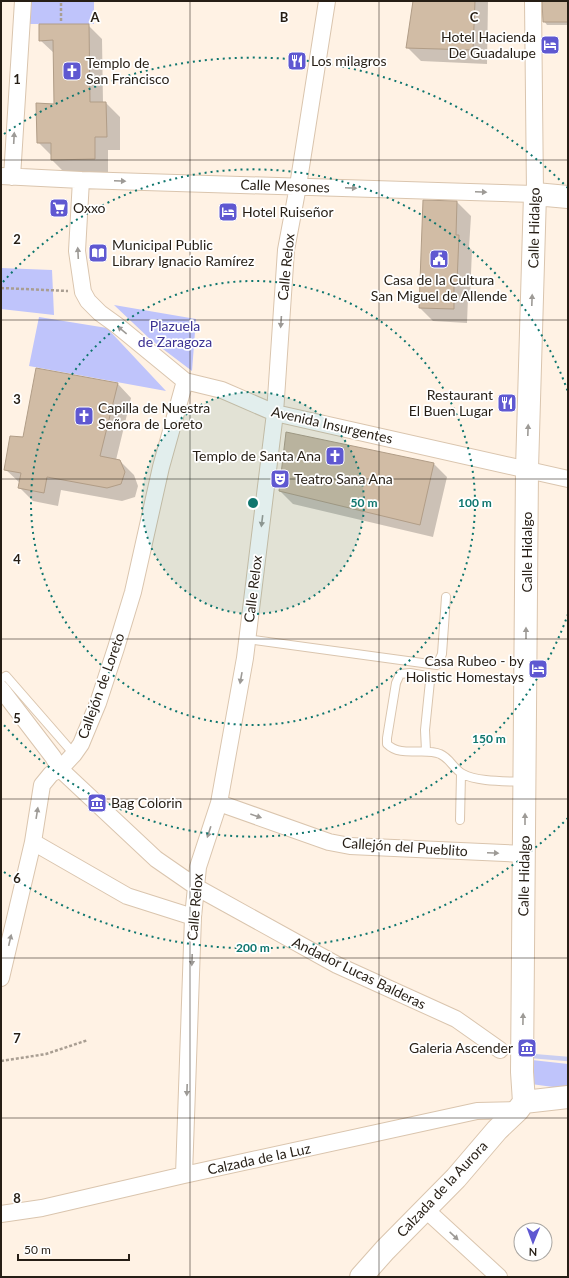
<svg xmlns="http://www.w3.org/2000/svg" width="569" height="1278" font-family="Lato,sans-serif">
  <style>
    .green { fill: #bfc4fb }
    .shadow { fill: #0003 }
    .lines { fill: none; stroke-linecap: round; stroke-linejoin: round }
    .stream { stroke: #cacef1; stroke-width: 4.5 }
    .building { fill: #d1bca5; stroke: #b19d87 }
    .lane-casing { stroke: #dac5ae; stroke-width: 10 }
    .street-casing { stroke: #dac5ae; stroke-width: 18 }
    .secondary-casing { stroke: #dac5ae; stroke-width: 24 }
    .path { stroke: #a99e92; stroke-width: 2.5; stroke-dasharray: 3 2; stroke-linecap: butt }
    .lane { stroke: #fff; stroke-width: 8 }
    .street { stroke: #fff; stroke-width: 16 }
    .secondary { stroke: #fff; stroke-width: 22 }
    .oneway { fill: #9d9a96 }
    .grid { fill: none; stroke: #261e15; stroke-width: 1; stroke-opacity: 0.55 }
    .ring { fill: none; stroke: #0f766e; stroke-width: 2; stroke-dasharray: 2 4 }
    .labels { text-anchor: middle; stroke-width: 3.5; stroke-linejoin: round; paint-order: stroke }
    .poi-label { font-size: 14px; fill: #261e15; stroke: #fff; text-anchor: start }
    .street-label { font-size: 14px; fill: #261e15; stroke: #fff }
    .park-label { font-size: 14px; fill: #3b3192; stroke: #fff }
    .grid-label { font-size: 13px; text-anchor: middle; font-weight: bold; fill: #261e15; stroke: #fff; stroke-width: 3.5; stroke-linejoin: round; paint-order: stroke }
    .centre { fill: #0f766e; stroke: #fff; stroke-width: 2 }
    .ring-label { font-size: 12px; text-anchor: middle; font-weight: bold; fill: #0f766e; stroke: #fff; stroke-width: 3.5; stroke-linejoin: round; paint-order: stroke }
  </style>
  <rect width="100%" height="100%" fill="#fff2e4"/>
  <path class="green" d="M31,1H94V24H29Z
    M1,268L52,270L54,315L1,309Z
    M114,305L196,319L192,371L151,340Z
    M39,317L107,328L166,391L29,366Z
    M532,1060L568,1064V1089L531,1084Z"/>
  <path class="shadow" d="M413,1H488L487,64L421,61L407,47Z
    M544,1H568V25H547L544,21Z
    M88,25L102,39L103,103H106L120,117V150H108V173L66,174L52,160V156L38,142L55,105V54L40,40Z
    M424,201L457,202L471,216L469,248L472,250L470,297H468L467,323L433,321L420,308Z
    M118,384L131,398L116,460L120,461L134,475L138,486L135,497L122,501L61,490L58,506L33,501L19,487L20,483L5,469L24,439Z
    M434,464L447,477L433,537L293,504L280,491Z"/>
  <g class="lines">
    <path class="stream" d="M532,1056L568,1059"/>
  </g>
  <path class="building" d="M413,1H475L473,50L406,48Z
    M542,1H568V22H543Z
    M39,24H89L90,102H106L107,137H95V159L51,160V143H37L36,103L54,104L53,40L39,41Z
    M423,200L457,201L456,235H459L457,283H454V309L419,308Z
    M36,368L118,383L100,456L120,460L125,472L121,484L107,488L47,477L44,493L18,488L21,473L4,470L10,436L23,437Z
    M286,432L434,463L420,525L279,491Z"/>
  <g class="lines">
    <defs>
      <path id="lane" d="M247,639L437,665L442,654L446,597
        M1,679L6,676L74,754
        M426,751L425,730L430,681L427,676L410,673L400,674L396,683L387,738V744C401,758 424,747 440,754C450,758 454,770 463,774C477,782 508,781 524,782
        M460,820L461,774"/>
      <path id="street" d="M1,176L81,180L535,194L533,1
        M12,177L23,1
        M81,180L77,251L83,292L88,301L100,313L118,326L185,381L222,390L275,413L568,479
        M1,689L53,757L60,769L156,859L195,886
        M219,803L329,842L350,846L525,854
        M33,842L127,896L193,917
        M196,887L337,965L456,1019L500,1050
        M1,978L33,842L42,785L51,774L60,769L74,754L81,744L98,703L116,648L133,592L161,467L185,381
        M184,1175L193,917L198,867L219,803L245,658L275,413L286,250L298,186L327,1
        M425,1209L499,1277
        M1,1214L42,1208L184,1175L477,1111L518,1110"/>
      <path id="secondary" d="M524,1102L522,1072L527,469L535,194L568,197
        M524,1102L568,1097
        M361,1277L385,1250L456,1178L497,1130L518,1110L524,1102"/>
    </defs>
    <use href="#lane" class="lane-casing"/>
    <use href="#street" class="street-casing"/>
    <use href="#secondary" class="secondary-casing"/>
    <path class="path" d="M61,21V1
      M1,288L68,291
      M1,1061L46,1054L88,1040"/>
    <use href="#lane" class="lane"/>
    <use href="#street" class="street"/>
    <use href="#secondary" class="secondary"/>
  </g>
  <defs><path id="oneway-solid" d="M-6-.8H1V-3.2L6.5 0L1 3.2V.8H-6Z"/></defs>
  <g class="oneway">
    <use href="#oneway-solid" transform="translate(14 138) rotate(-87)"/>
    <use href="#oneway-solid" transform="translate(120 181) rotate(2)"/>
    <use href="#oneway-solid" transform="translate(351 188) rotate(2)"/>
    <use href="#oneway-solid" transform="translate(481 192) rotate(2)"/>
    <use href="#oneway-solid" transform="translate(78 253) rotate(-93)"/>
    <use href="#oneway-solid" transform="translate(532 300) rotate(-88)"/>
    <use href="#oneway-solid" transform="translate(281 322) rotate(94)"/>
    <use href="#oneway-solid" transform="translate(122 330) rotate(-141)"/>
    <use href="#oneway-solid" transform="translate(528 430) rotate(-88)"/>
    <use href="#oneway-solid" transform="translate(262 521) rotate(97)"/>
    <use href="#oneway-solid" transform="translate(526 633) rotate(-90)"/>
    <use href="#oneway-solid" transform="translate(241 678) rotate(100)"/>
    <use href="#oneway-solid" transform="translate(37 813) rotate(-81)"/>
    <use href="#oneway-solid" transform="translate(256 816) rotate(19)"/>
    <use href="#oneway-solid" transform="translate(525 819) rotate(-90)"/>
    <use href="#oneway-solid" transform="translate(209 832) rotate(108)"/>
    <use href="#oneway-solid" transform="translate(493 853) rotate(3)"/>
    <use href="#oneway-solid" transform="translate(10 940) rotate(-77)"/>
    <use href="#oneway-solid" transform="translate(192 960) rotate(92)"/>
    <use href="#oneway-solid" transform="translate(523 1019) rotate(-89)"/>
    <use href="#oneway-solid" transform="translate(187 1090) rotate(92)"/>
    <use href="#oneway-solid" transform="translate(454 1236) rotate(43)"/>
  </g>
  <path class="grid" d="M190,1V1277M379,1V1277M1,160H568M1,320H568M1,479H568M1,639H568M1,799H568M1,958H568M1,1118H568"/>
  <circle cx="253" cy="503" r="111" fill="#0f766e" fill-opacity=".12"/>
  <g class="ring">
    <circle cx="253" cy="503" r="111"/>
    <circle cx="253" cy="503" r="222"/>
    <path d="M568 614A334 334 0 0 1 3 724M3 282A334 334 0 0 1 568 392"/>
    <path d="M568 818A445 445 0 0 1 4 872M4 134A445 445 0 0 1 568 188"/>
  </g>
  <defs>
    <symbol id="hotel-square" viewBox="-11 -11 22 22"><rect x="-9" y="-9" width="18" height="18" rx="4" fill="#5f58d1" stroke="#fff"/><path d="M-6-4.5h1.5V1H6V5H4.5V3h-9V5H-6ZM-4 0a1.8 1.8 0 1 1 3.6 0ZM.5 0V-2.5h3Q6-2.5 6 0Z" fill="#fff"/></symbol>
    <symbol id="restaurant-square" viewBox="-11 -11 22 22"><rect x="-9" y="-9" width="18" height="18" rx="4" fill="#5f58d1" stroke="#fff"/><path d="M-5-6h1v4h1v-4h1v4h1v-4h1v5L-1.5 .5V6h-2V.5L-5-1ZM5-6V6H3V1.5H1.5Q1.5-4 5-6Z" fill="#fff"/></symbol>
    <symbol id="church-square" viewBox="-11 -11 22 22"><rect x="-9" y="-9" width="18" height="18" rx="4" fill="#5f58d1" stroke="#fff"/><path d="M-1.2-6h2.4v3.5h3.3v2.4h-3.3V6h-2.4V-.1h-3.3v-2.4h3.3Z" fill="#fff"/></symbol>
    <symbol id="supermarket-square" viewBox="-11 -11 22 22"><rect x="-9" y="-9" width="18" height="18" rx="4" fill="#5f58d1" stroke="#fff"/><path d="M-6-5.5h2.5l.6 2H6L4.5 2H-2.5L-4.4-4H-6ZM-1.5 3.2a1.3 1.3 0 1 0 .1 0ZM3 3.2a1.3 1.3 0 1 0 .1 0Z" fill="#fff"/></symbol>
    <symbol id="library-square" viewBox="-11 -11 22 22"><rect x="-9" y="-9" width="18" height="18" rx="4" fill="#5f58d1" stroke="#fff"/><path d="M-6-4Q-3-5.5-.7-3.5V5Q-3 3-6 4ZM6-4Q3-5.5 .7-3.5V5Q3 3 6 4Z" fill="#fff"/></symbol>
    <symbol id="civic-square" viewBox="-11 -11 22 22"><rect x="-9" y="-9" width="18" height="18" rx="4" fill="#5f58d1" stroke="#fff"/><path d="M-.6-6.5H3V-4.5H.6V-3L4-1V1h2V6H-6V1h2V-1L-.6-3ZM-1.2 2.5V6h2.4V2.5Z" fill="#fff"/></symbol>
    <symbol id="theatre-square" viewBox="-11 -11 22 22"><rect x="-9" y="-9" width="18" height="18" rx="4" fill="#5f58d1" stroke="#fff"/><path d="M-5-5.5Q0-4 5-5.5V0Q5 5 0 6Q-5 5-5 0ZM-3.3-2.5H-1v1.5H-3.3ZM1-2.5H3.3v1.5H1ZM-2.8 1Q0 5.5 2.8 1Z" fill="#fff"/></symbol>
    <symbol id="museum-square" viewBox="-11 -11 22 22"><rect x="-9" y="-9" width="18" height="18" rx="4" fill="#5f58d1" stroke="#fff"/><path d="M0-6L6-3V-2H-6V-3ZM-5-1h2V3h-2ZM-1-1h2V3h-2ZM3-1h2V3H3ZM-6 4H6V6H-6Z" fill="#fff"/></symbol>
  </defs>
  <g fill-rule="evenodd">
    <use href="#hotel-square" x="539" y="34" width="22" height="22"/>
    <use href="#restaurant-square" x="286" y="50" width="22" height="22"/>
    <use href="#church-square" x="61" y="60" width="22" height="22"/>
    <use href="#supermarket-square" x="48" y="197" width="22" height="22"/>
    <use href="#hotel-square" x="217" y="201" width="22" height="22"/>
    <use href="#library-square" x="87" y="242" width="22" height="22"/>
    <use href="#civic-square" x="428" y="248" width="22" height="22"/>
    <use href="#restaurant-square" x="496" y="392" width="22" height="22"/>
    <use href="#church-square" x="73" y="405" width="22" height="22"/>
    <use href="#church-square" x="324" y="445" width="22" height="22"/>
    <use href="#theatre-square" x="269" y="468" width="22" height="22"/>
    <use href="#hotel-square" x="527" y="658" width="22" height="22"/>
    <use href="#museum-square" x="86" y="792" width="22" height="22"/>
    <use href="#museum-square" x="516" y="1037" width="22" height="22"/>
  </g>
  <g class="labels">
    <g class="poi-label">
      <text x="536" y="42" text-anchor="end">Hotel Hacienda<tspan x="536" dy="16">De Guadalupe</tspan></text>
      <text x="311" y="66">Los milagros</text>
      <text x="86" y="68">Templo de<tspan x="86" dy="16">San Francisco</tspan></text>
      <text x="73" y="213">Oxxo</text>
      <text x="242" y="217">Hotel Ruiseñor</text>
      <text x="112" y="250">Municipal Public<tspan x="112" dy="16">Library Ignacio Ramírez</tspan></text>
      <text x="439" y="285" text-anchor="middle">Casa de la Cultura<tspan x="439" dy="16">San Miguel de Allende</tspan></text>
      <text x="493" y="400" text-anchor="end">Restaurant<tspan x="493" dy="16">El Buen Lugar</tspan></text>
      <text x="98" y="413">Capilla de Nuestra<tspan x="98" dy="16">Señora de Loreto</tspan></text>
      <text x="321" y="461" text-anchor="end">Templo de Santa Ana</text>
      <text x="294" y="484">Teatro Sana Ana</text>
      <text x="524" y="666" text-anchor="end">Casa Rubeo - by<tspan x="524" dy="16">Holistic Homestays</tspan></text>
      <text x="111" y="808">Bag Colorin</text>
      <text x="513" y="1053" text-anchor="end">Galeria Ascender</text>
    </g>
    <g class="street-label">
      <text transform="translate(285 186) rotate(2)" y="5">Calle Mesones</text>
      <text transform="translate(534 228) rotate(-89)" y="5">Calle Hidalgo</text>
      <text transform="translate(286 267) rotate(-84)" y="5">Calle Relox</text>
      <text transform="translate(332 425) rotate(13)" y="5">Avenida Insurgentes</text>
      <text transform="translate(527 552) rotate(-90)" y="5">Calle Hidalgo</text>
      <text transform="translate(253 589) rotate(-83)" y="5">Calle Relox</text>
      <text transform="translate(101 686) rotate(-70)" y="5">Callejón de Loreto</text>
      <text transform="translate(405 847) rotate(4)" y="5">Callejón del Pueblito</text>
      <text transform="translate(524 876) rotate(-89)" y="5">Calle Hidalgo</text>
      <text transform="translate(195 907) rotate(-85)" y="5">Calle Relox</text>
      <text transform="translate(359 973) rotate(26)" y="5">Andador Lucas Balderas</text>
      <text transform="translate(259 1159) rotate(-12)" y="5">Calzada de la Luz</text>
      <text transform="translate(442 1189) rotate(-47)" y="5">Calzada de la Aurora</text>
    </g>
    <g class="park-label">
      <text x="175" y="331">Plazuela<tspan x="175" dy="16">de Zaragoza</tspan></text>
    </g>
  </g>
  <g class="grid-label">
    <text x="95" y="22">A</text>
    <text x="284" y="22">B</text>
    <text x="474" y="22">C</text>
    <text x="17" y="84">1</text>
    <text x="17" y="244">2</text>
    <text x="17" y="404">3</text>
    <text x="17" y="564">4</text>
    <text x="17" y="723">5</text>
    <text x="17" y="883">6</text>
    <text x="17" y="1043">7</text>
    <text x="17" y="1203">8</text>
  </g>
  <circle cx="253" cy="503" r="6" class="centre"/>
  <g class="ring-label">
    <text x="364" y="507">50 m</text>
    <text x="475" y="507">100 m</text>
    <text x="489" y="743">150 m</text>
    <text x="253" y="952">200 m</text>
  </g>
  <rect width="569" height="1278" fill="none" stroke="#261e15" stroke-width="4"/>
  <g transform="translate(533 1242) rotate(181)"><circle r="19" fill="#ffffff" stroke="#a8a5a1"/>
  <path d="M0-3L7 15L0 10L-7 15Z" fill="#5f58d1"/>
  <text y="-6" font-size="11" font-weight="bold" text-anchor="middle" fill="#261e15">N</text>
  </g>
  <path d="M18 1254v6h111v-6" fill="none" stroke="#261e15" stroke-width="2"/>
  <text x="24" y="1254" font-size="12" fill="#261e15" stroke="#ffffff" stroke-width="3" paint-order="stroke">50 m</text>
</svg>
